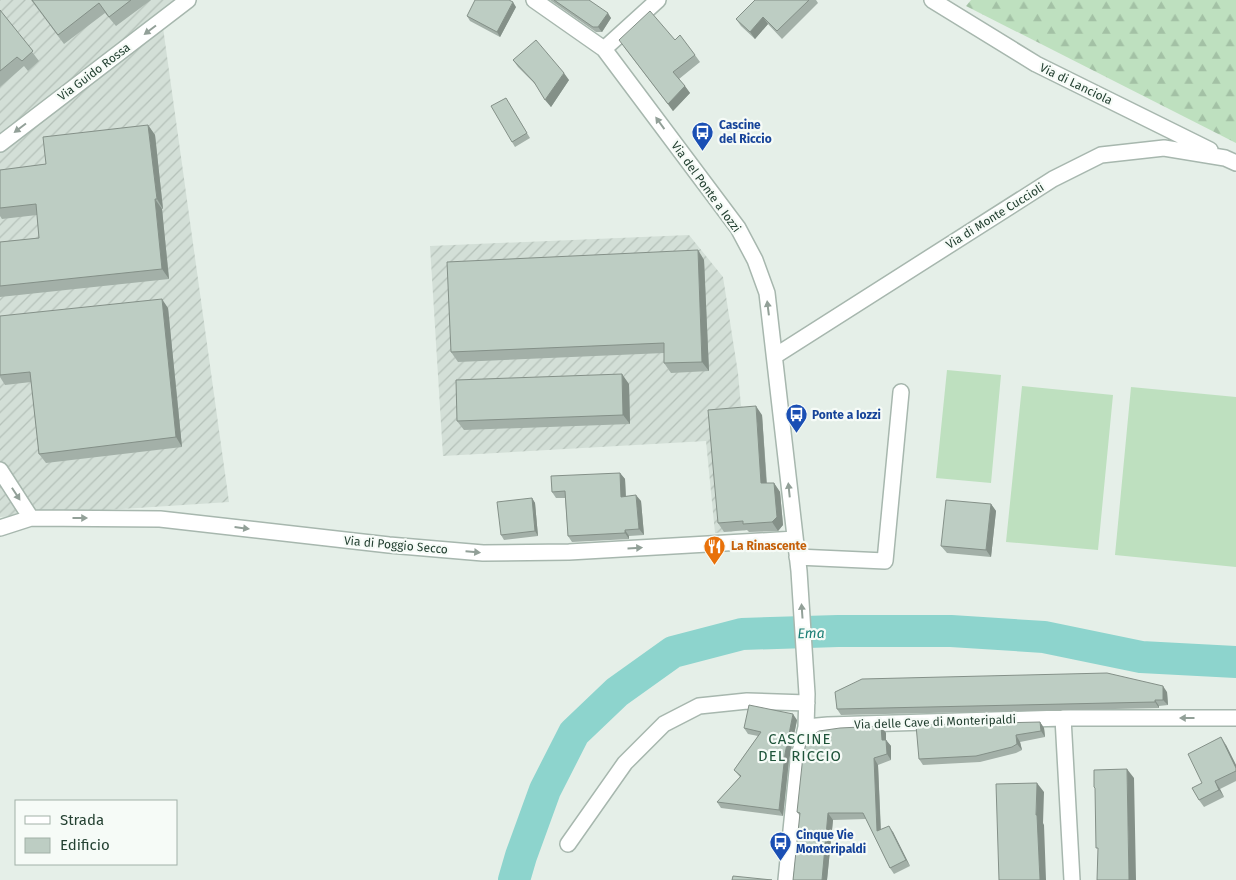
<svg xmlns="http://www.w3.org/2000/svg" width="1236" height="880" font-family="'Fira Sans',sans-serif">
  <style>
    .industrial { fill: url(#industrial-furrows) }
    .forest { fill: url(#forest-firs) }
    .pitch { fill: #bee0bf }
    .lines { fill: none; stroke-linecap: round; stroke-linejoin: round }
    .river { stroke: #8dd4cd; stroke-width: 32 }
    .minor-casing { stroke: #a7b7ae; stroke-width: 18 }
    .minor { stroke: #fff; stroke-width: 15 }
    .wall { fill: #a3b0a8 }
    .shaded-wall { fill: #849088 }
    .building { fill: #bdcdc3; stroke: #849088 }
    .oneway { fill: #92a098 }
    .labels { text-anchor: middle; stroke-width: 4.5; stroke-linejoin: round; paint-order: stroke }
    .street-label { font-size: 12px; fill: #244132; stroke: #f6fbf7 }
    .transit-label { font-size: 12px; font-weight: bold; fill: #164399; stroke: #f6fbf7; text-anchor: start }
    .food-label { font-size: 12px; font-weight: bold; fill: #c56008; stroke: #f6fbf7; text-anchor: start }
    .water-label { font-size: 14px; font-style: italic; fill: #1c7f76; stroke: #f6fbf7 }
    .quarter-label { font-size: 15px; letter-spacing: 1px; fill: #1f543a; stroke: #f6fbf7 }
  </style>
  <defs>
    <pattern id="industrial-furrows" width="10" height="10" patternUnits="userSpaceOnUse" patternTransform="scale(1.25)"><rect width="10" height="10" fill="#d3dfd7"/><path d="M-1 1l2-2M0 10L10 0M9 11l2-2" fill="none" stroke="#b5c1b9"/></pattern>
    <pattern id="forest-firs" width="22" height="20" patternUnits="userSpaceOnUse" patternTransform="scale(1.25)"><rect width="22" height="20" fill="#bee0bf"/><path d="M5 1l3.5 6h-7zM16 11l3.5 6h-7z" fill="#a3c1a5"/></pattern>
  </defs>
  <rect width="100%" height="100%" fill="#e5efe8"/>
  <path class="industrial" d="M0,0H175L161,13L229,502L0,517Z
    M689,235L723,277L738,373L741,406L762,415L767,492L749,530L715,533L706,441L443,456L430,246Z"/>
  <path class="forest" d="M971,0H1236V143L966,6Z"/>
  <path class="pitch" d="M947,370L1001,375L991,483L936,478Z
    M1022,386L1113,395L1098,550L1006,542Z
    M1131,387L1236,397V567L1115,555Z"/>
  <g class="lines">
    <path class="river" d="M514,880L521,856L545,790L574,733L617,692L673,652L742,634L838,631H951L1044,637L1141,657L1236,662"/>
    <defs>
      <path id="minor" d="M534,0L604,49L738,228L755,260L767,293L799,571L807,694L806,727L798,761L786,880
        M932,0L1036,64L1210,150
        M604,49L658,0
        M0,144L188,0
        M775,356L1053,179L1101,155L1164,148L1225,158L1236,163
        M0,470L31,518
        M0,528L31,518L160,519L389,545L483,553L569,552L795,539
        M797,557L885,561L901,392
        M1063,718L1072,880
        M806,727L828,725L1063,718H1236
        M568,844L625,763L664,724L699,706L747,701L807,703"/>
    </defs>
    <use href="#minor" class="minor-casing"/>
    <use href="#minor" class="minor"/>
  </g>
  <path class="wall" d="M31,0H151L116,26L105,13L64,44Z
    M550,0H589L611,18L602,32H596Z
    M755,0H816L818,3L782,39L768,24L755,39L741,26L736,19Z
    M516,7L500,37L470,21L467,16Z
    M0,10L39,61L28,71L24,66L0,87Z
    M624,47L695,55L700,62L679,79L690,93L673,111Z
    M513,60L569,80L551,107L538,87L518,67Z
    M509,103L530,138L515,147L512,142Z
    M148,125L155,135L163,209H162L169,279L0,297V242L39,238L37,215L2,219L0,216V170L46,164Z
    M698,250L704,260L709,371L671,373L664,363V353L458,362L451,352Z
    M168,308L182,447L46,463L39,454L31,382L5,385L0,377V316Z
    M629,384L630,424L464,430L457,421Z
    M762,415L767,483H774L780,492L783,525L778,531L749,532L747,530L724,532L718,523Z
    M620,473L625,479L626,496L641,501L644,535L629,536V539L572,542L568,536L565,498H556L552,492Z
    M532,498L535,503L538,536L504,540L501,535Z
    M991,504L996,511L991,557L947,553L941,546Z
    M1167,692L1168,705L1159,706V708L841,715L837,709Z
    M797,720L789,760L783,816L721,808L717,802L740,777L734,770L758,736L748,734L744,728Z
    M1040,722L1044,728L1045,737L1020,742L1022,750L1016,753L980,762L923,765L919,759Z
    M881,726L886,733V740L891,746V760L878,765L881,830L893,832L910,866L894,874L890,868L866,819L833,820L827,880H793L800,816L797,812Z
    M1226,745L1236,765V781L1220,789L1224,797L1204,807L1199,800L1202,783Z"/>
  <path class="shaded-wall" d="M513,2L516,7L500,37L497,32Z
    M608,13L611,18L602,32L598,27Z
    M763,17L768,24L755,39L750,32Z
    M564,73L569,80L551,107L545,100Z
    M685,86L690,93L673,111L668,104Z
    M148,125L155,135L163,209L157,199Z
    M155,199L162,209L169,279L162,269Z
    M698,250L704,260L709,371L702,362Z
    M162,299L168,308L182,447L176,437Z
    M622,374L629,384L630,424L623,415Z
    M756,406L762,415L767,492L761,483Z
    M620,473L625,479L626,503L621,497Z
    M774,483L780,492L783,525L778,531L772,522Z
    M636,495L641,501L644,535L639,529Z
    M532,498L535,503L538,536L535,531Z
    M991,504L996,511L991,557L986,550Z
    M625,530L629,536V539L625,533Z
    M1163,686L1167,692L1168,705L1163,700Z
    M1155,700L1159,706V708L1155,702Z
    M793,714L797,720L789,760L783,816L779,810L785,754Z
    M1040,722L1044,728L1045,737L1041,731Z
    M881,726L886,733V746L882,740Z
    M1016,735L1020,742L1022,750L1017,744Z
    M1221,737L1226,745L1236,765V768Z
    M886,740L891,746V760L887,754Z
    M874,758L878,765L881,838L877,831Z
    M1127,769L1134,778L1136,880H1129Z
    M1215,781L1220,789L1224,797L1219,790Z
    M1037,783L1044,792L1043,823L1044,825L1046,880H1040L1036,815Z
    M828,813L833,820L827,880H822Z
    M889,826L893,832L910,866L906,860Z"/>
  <path class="building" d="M32,0H131L109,17L99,3L58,35Z
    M475,0H509L513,2L497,32L467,16Z
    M554,0H589L608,13L598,27H593Z
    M755,0H809L777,31L763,17L750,32L736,19Z
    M0,10L33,51L22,61L17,57L0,71Z
    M650,11L675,40L680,35L695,55L673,72L685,86L668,104L619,40Z
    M536,40L564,73L545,100L534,82L513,60Z
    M506,98L527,133L512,142L491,106Z
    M148,125L157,199H155L162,269L0,286V242L39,238L36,204L0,208V170L46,164L43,137Z
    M698,250L702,362L664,363V343L451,352L447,262Z
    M162,299L176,437L39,454L30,372L0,375V316Z
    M622,374L623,415L457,421L456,380Z
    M756,406L761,483H774L777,517L772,522L743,524V521L718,523L708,410Z
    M620,473L621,497L636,495L639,529L625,530V533L568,536L565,491L552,492L551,476Z
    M532,498L535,531L501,535L497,502Z
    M946,500L991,504L986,550L941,546Z
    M1107,673L1163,686V700H1155V702L837,709L835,692L862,679Z
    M749,705L793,714L785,754L779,810L717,802L741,776L734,770L761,732L744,728Z
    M1040,722L1041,731L1016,735L1017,744L1012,747L976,756L919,759L916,725Z
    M881,726L882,740H886L887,754L874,758L877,831L889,826L906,860L890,868L863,813H828L822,880H793L800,813L797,812L803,756L807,739L819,731L840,728Z
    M1221,737L1236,768V771L1215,781L1219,790L1199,800L1192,788L1202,783L1188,754Z
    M1127,769L1129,880H1097L1098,848H1096L1095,788L1094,787V770Z
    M1037,783L1036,815H1037L1040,880H999L996,784Z
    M733,876L772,880H732Z"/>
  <defs><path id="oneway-solid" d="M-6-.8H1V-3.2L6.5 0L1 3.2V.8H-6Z" transform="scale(1.25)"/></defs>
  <g class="oneway">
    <use href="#oneway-solid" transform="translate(150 30) rotate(143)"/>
    <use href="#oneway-solid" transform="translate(660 123) rotate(-126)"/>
    <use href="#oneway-solid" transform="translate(20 128) rotate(143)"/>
    <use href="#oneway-solid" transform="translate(768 308) rotate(-97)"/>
    <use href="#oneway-solid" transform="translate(789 490) rotate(-96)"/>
    <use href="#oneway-solid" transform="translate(16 494) rotate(57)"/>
    <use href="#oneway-solid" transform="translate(80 518)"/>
    <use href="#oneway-solid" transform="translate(242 528) rotate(7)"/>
    <use href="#oneway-solid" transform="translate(635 548) rotate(-3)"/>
    <use href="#oneway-solid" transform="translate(473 552) rotate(5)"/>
    <use href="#oneway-solid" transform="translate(802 611) rotate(-94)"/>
    <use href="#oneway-solid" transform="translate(1187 718) rotate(-180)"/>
  </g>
  <defs>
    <symbol id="bus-pin" viewBox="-11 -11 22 30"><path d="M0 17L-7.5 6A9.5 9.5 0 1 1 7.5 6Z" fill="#1a4fb4" stroke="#f6fbf7"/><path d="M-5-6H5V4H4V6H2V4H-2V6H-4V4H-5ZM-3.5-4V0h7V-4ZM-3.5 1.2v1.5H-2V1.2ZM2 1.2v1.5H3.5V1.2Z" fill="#fff"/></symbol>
    <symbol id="restaurant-pin" viewBox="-11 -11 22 30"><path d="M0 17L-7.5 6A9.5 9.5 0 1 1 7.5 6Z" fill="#e8710a" stroke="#f6fbf7"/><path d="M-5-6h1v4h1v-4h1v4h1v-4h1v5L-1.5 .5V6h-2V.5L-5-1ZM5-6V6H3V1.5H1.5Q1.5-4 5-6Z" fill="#fff"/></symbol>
  </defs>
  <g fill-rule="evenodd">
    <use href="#bus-pin" x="690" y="120" width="25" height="34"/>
    <use href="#bus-pin" x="784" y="402" width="25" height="34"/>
    <use href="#restaurant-pin" x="702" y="534" width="25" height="34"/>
    <use href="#bus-pin" x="768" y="830" width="25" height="34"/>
  </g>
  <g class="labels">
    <g class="street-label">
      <text transform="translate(94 72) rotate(-37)" y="4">Via Guido Rossa</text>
      <text transform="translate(1076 84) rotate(26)" y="4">Via di Lanciola</text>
      <text transform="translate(706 187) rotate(54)" y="4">Via del Ponte a Iozzi</text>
      <text transform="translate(995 216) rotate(-32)" y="4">Via di Monte Cuccioli</text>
      <text transform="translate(396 545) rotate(5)" y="4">Via di Poggio Secco</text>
      <text transform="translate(935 722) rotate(-2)" y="4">Via delle Cave di Monteripaldi</text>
    </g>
    <g class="transit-label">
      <text x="719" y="129">Cascine<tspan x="719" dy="14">del Riccio</tspan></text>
      <text x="812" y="419">Ponte a Iozzi</text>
      <text x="796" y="839">Cinque Vie<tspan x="796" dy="14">Monteripaldi</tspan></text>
    </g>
    <g class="food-label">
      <text x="731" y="550">La Rinascente</text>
    </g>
    <g class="water-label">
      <text transform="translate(811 633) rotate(-1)" y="5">Ema</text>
    </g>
    <g class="quarter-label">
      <text x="800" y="744">CASCINE<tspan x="800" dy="17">DEL RICCIO</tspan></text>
    </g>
  </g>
  <rect x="15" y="800" width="162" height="65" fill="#f6fbf7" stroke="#a2b1a8"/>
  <rect x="25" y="816" width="25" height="8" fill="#ffffff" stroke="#a2b1a8"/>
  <text x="60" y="825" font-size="15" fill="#244132">Strada</text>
  <rect x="25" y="838" width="25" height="15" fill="#bdcdc3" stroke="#a2b1a8"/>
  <text x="60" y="850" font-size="15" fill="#244132">Edificio</text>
</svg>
